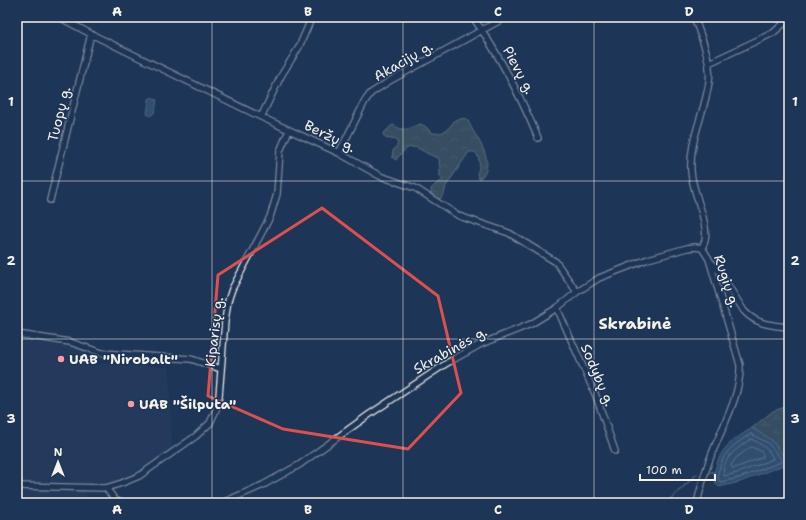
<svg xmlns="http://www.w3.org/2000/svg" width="806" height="520" font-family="'Shantell Sans',sans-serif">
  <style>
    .built { fill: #2c4265 }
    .forest { fill: url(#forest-crowns); stroke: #a6b0aa }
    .wetland { fill: url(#wetland-marsh); stroke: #a6b0aa }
    .water { fill: #496e91; stroke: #8da2b4 }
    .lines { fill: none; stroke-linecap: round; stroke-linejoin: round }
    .shore { stroke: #b0bdc5; stroke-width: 1 }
    .stream { stroke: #8da2b4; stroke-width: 1.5 }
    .minor-casing { stroke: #f4f1e8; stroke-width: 8 }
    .minor { stroke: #1d3557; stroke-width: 5.5 }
    .marked { fill: none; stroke: #dc504e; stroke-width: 3; stroke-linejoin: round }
    .grid { fill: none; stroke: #f4f1e8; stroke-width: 1; stroke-opacity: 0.55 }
    .poi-dot { fill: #ff9aa2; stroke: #1d3557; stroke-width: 1.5 }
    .labels { text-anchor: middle; stroke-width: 3; stroke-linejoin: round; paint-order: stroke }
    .street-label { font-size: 14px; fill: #f4f1e8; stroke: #1d3557 }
    .poi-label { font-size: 14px; font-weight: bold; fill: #f4f1e8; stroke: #1d3557; text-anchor: start }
    .quarter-label { font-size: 16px; font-weight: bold; fill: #f4f1e8; stroke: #1d3557 }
    .neatline { fill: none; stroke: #f4f1e8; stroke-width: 1.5 }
    .grid-label { font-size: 13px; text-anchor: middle; font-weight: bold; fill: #f4f1e8 }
  </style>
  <defs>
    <pattern id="forest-crowns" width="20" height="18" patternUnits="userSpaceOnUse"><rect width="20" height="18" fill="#57706c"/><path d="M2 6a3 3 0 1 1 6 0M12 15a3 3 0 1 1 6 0" fill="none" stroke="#708581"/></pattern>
    <pattern id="wetland-marsh" width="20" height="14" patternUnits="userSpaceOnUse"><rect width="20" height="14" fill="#57706c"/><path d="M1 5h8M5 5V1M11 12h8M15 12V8" fill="none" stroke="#708581"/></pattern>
  </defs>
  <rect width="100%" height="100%" fill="#1d3557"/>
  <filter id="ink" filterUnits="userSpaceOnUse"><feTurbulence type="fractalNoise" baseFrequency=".025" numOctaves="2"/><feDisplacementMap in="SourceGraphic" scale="8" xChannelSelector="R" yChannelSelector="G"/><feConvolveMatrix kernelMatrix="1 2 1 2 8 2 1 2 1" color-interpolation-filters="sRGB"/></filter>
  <g filter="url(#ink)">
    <path class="built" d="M17,335L69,344L87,350V363L169,367L172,451L112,485L17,483Z
      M17,488L86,489V503H17Z"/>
    <path class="forest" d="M466,118C469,122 470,125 472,129C480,142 497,167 479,179L477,174C480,166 481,159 475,152H469L446,186L444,194L440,199H436L432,196L431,189L436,184L443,180L440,176L439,158C418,153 414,135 396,160L392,157L393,151L398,144L396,140L385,138L383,134L391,126L394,125C404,133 409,128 420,124L425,126L432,133C445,134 447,130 455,120Z"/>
    <path class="wetland" d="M785,407H789V463L771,440L752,428L773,411Z"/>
    <path class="water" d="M152,97L157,100C156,106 156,114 150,116L147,114L149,99Z
      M752,428L771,440L789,463L740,482L719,487C713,480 713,475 716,467C721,446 735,439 752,428Z"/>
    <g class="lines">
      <path class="shore" d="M751,434L768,443L781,459V462L739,478L720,482C716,477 718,473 720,467C724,450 737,443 751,434Z
        M751,439C760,443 771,450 773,459L737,473L724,476C720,459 739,447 751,439Z
        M751,447L761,451L763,455V457L735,468H732L731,465L736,458Z"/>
      <path class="stream" d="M711,472H714
        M666,503L697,474"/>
      <defs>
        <path id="minor" d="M59,17L91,34L261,117L339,153L380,176L415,188L459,216L509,233L556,262L577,292
          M473,17C500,56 520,95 538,138
          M694,17C701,37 712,60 709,82C705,112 689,140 691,171C692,192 709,222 705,240C705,242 703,245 702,248
          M709,63L773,33L789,19
          M261,117L281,76L299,47L312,17
          M339,153L365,101L371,93L391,80L506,17
          M50,200L91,34
          M710,261L719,271L744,311C757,325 771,325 789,327
          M557,308L596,396L615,451
          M17,334L70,342L102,353L191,359L221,369
          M17,486L106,488L122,483L139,476L196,436L210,423L216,410L219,396L225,321L228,301L232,289L270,217L277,194L280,151L289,130
          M106,488L115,500L122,503
          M222,503L263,485L299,465L370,414L447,363L481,344L531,324L557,308L577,292L599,278L648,259L687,248L695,247L702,248
          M697,503C701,487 705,471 711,456C722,427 741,396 740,365L709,259L702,248"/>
      </defs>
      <use href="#minor" class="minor-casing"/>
      <use href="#minor" class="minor"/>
    </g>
  </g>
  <path d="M0 0H806V520H0ZM322,208L438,296L461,393L408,449L283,429L208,396L218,275Z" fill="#1d3557" fill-opacity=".55" fill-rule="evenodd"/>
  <path class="marked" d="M322,208L438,296L461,393L408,449L283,429L208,396L218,275Z"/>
  <path class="grid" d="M212,17V503M403,17V503M594,17V503M17,181H789M17,339H789"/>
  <g class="poi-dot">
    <circle cx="61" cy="359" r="4"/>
    <circle cx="131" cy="404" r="4"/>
  </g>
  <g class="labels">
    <g class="street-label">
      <text transform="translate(403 61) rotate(-30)" y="5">Akacijų g.</text>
      <text transform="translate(519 70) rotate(62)" y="5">Pievų g.</text>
      <text transform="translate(59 114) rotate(-76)" y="5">Tuopų g.</text>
      <text transform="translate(330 136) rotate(26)" y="5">Beržų g.</text>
      <text transform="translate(727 281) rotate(72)" y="5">Rugių g.</text>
      <text transform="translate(214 332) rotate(-83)" y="5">Kiparisų g.</text>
      <text transform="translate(450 350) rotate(-29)" y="5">Skrabinės g.</text>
      <text transform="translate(598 375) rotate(67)" y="5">Sodybų g.</text>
    </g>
    <g class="poi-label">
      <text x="69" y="364">UAB "Nirobalt"</text>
      <text x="139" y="409">UAB "Šilputa"</text>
    </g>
    <g class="quarter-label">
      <text x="635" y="329">Skrabinė</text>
    </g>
  </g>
  <rect width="806" height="520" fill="none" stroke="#1d3557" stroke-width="44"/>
  <g transform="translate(58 462)" stroke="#1d3557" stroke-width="3" paint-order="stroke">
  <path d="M0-3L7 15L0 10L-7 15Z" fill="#f4f1e8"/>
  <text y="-6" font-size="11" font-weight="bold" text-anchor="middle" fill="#f4f1e8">N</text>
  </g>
  <path d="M640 474v6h75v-6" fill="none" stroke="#f4f1e8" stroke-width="2"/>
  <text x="646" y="474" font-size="12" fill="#f4f1e8" stroke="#1d3557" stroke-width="3" paint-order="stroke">100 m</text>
  <rect x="22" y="22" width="762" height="476" class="neatline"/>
  <g class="grid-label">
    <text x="117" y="16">A</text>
    <text x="308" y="16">B</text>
    <text x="498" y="16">C</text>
    <text x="689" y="16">D</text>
    <text x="11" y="106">1</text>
    <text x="795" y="106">1</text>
    <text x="11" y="265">2</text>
    <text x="795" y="265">2</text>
    <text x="11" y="423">3</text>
    <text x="795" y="423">3</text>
    <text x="117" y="514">A</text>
    <text x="308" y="514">B</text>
    <text x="498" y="514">C</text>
    <text x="689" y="514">D</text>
  </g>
</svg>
